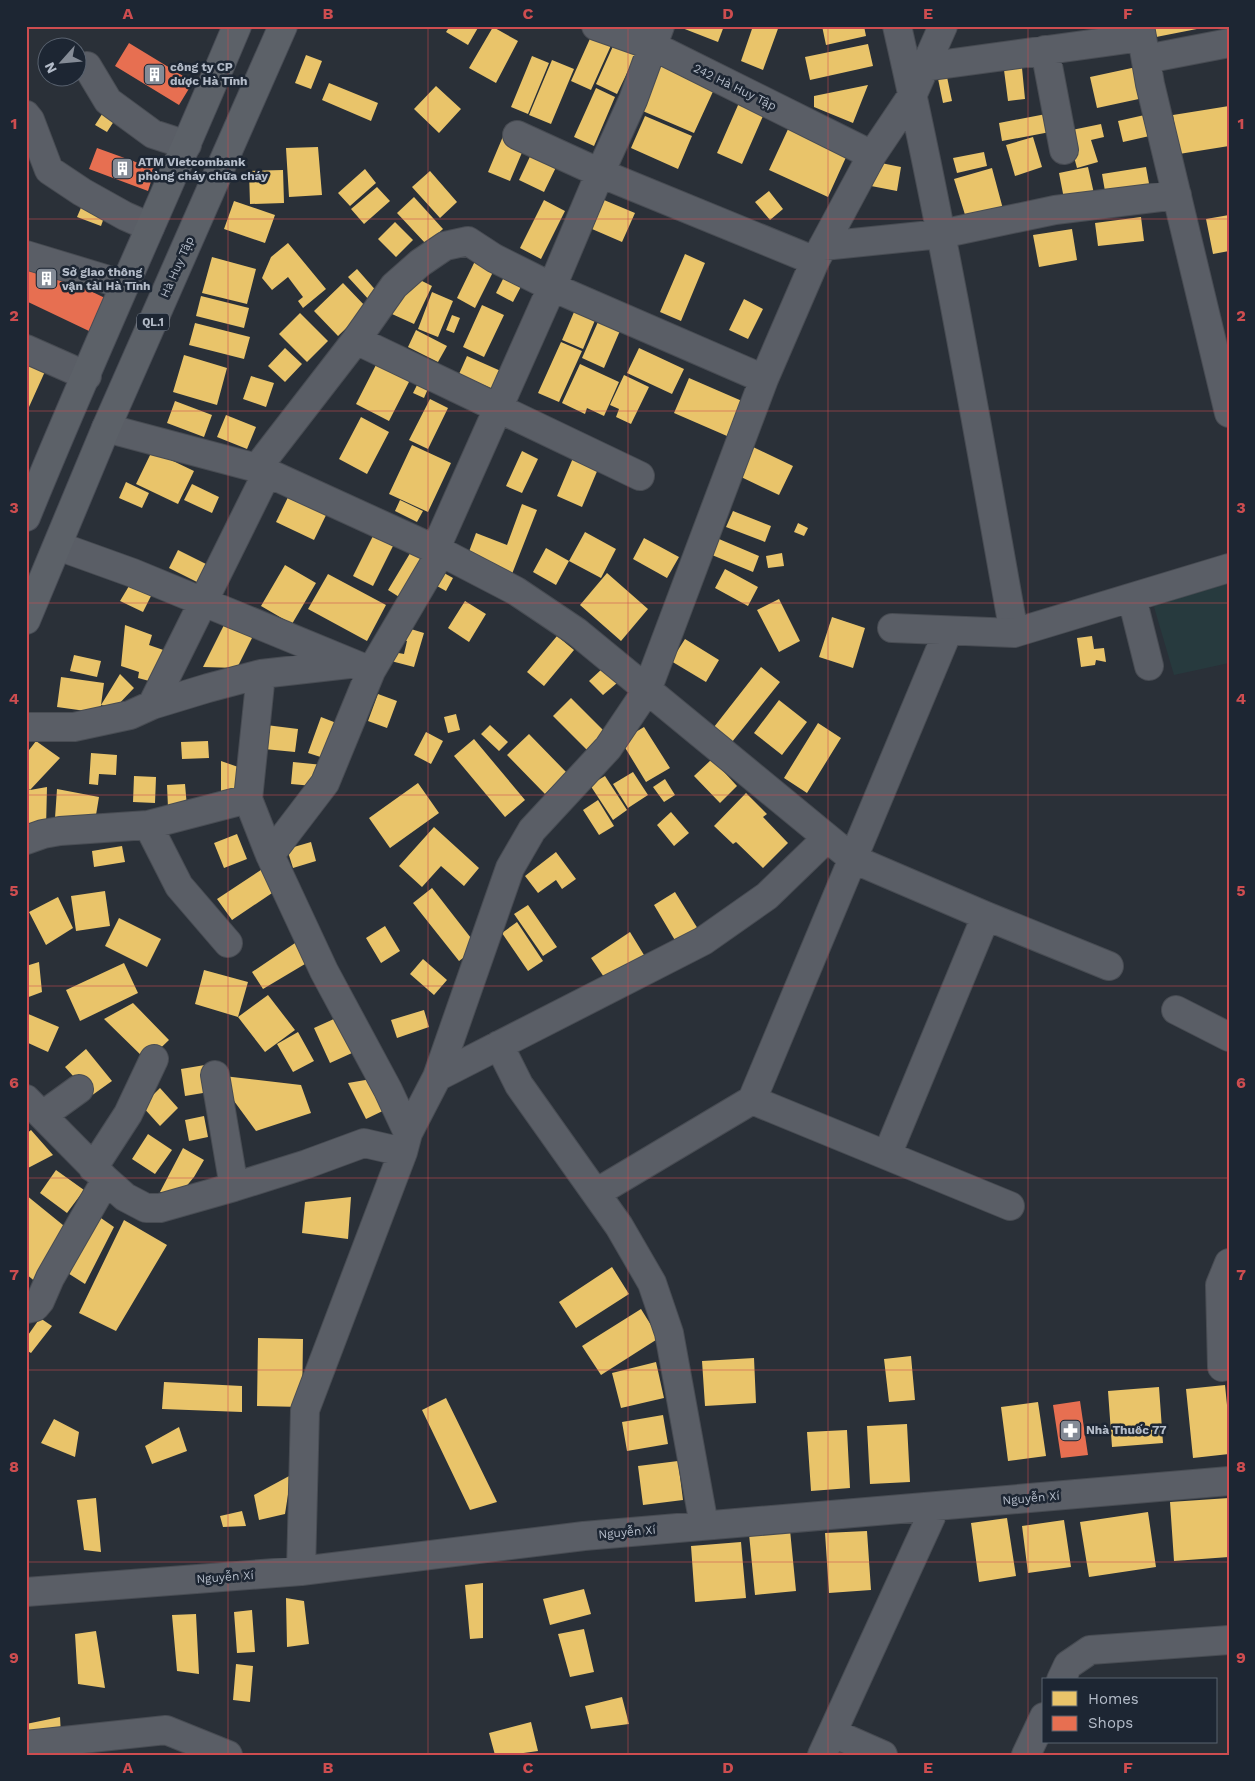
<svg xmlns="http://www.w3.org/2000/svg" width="1255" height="1781" font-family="'Work Sans',sans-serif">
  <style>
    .green { fill: #273a3e }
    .homes { fill: #e9c46a }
    .shops { fill: #e76f51 }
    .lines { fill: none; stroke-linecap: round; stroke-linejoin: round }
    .minor-casing { stroke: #484c53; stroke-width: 30 }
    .major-casing { stroke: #484c55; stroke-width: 30 }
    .minor { stroke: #5a5e66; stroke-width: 28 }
    .major { stroke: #5c6168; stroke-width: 28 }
    .grid { fill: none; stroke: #ce4d50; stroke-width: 1; stroke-opacity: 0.55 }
    .labels { text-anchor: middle; stroke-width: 5; stroke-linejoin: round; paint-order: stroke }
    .shield { fill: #1d2633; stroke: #878f9c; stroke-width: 1 }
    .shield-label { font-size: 11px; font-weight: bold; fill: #b4bcc9 }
    .poi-label { font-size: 12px; font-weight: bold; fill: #b4bcc9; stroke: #1d2633; text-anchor: start }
    .street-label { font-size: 12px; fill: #b4bcc9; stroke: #1d2633 }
    .neatline { fill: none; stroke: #ce4d50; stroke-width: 2 }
    .grid-label { font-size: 16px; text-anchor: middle; font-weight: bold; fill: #ce4d50 }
  </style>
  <rect width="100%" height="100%" fill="#2a3038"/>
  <path class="green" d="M1229,575V663L1174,675L1152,600Z"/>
  <path class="homes" d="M450,26H479L468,45L446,32Z
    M677,26H724L718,42Z
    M753,26H779L763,70L741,61Z
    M822,26H864L866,36L826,45Z
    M1149,26H1207V27L1151,38Z
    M493,27L518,41L496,83L469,68Z
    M593,32L613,41L591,90L571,81Z
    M614,44L636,54L617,94L596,84Z
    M868,44L873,66L810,80L805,57Z
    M306,55L322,61L311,89L295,83Z
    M532,56L549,63L528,114L511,107Z
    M552,60L574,69L551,124L529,115Z
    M659,60L716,85L694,133L638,109Z
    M1141,66L1148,97L1097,108L1090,77Z
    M1022,68L1025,99L1008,101L1004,70Z
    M946,72L952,101L943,103L937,74Z
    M329,83L378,103L371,121L322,100Z
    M868,85L853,123L814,107V96Z
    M436,86L461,109L439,133L414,109Z
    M596,88L615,97L594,146L574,137Z
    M742,96L767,107L742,164L717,153Z
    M1229,106V146L1179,154L1173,115Z
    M106,108L118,115L107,132L95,125Z
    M1046,114L1050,132L1002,141L999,123Z
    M1149,114L1154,135L1123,142L1118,121Z
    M645,116L692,136L678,169L631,148Z
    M1101,124L1104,137L1091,140L1098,162L1077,168L1067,131Z
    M789,127L847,155L828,197L769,170Z
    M504,134L526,143L510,181L488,172Z
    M1033,137L1042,167L1015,176L1006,145Z
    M318,147L322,195L289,197L286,148Z
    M534,148L560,159L544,192L519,180Z
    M984,152L987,166L957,173L953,158Z
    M876,162L901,167L897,191L871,186Z
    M1088,167L1095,198L1065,204L1059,173Z
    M1146,167L1150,189L1106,197L1102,174Z
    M992,168L1003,209L966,218L954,179Z
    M365,169L376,183L350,206L338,193Z
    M283,170L284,203L250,204L249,171Z
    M430,171L457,202L440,218L412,187Z
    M377,187L390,201L364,224L351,209Z
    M769,191L783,209L770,220L755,202Z
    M414,197L443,229L426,244L397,213Z
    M544,200L565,211L541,259L520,248Z
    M604,200L635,213L622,242L592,229Z
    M234,201L275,215L265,243L224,229Z
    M83,203L106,212L101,226L77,217Z
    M1229,215V251L1213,254L1206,219Z
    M1141,217L1144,241L1098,246L1095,223Z
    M395,222L413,240L396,257L378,239Z
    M1072,229L1077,260L1039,267L1033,235Z
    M288,243L326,289L303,308L298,301L303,297L288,277L272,290L262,278L271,257Z
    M685,254L705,263L681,321L660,312Z
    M212,257L256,269L247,304L202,293Z
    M475,261L494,270L475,308L457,298Z
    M357,269L379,294L371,302L348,277Z
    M508,269L526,277L513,302L496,293Z
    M410,275L432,286L414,324L392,314Z
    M343,283L367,308L338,336L314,311Z
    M432,292L453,301L438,337L418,329Z
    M201,296L249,308L244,328L196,316Z
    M744,299L763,309L748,339L729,330Z
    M482,305L504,315L484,357L463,347Z
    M577,305L598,313L583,349L562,340Z
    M300,313L328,341L307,362L279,334Z
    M452,315L460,318L454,333L446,330Z
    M601,315L622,326L604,368L582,358Z
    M195,323L250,337L244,359L189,345Z
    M416,330L447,346L438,362L408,347Z
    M561,342L582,351L559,402L538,393Z
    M285,348L302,364L285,382L268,366Z
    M639,348L684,369L672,394L627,373Z
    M184,355L227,368L217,405L173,392Z
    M467,356L503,372L495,390L459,374Z
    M26,357L47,367L29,407L26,405Z
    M378,361L411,378L389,421L356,404Z
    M580,364L619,382L604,416L587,408L585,414L562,403Z
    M624,375L649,387L631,424L616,417L619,409L610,405Z
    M251,376L274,383L266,407L243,399Z
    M689,378L742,401L727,436L674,413Z
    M420,379L430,384L424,398L413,393Z
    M430,399L448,408L428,449L409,440Z
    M175,401L212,415L204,437L167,423Z
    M226,415L256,427L247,449L217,437Z
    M361,417L389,432L367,474L339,459Z
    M412,445L451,463L428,512L389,494Z
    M753,447L793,466L779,495L739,476Z
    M152,451L194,471L178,504L136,484Z
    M522,451L538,459L522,493L506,486Z
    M573,458L598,469L582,507L557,496Z
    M126,482L149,493L142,508L119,498Z
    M192,484L219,497L212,513L184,500Z
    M291,491L329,509L314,540L276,522Z
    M400,500L423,511L417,522L395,511Z
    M522,504L537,510L512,574L467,557L476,533L507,545Z
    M733,511L771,526L765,542L726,527Z
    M798,523L808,528L804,536L794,532Z
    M585,532L616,549L601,578L569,561Z
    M373,536L393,546L373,586L353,576Z
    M644,538L679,557L667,578L633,559Z
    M719,539L759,556L753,572L712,555Z
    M546,548L569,561L556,585L533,572Z
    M178,550L212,567L203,585L169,568Z
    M412,550L428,560L404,600L388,590Z
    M782,553L784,566L768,568L766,556Z
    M285,565L316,583L292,624L261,606Z
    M435,568L453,578L446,591L428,581Z
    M725,569L758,587L748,606L715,588Z
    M607,573L648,609L621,641L580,605Z
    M328,574L386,605L367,641L308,609Z
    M132,581L153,592L143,612L120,601Z
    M779,599L800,641L779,652L757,610Z
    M465,601L486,614L469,642L448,628Z
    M229,615L256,630L237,668L203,667Z
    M832,617L865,628L853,668L819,657Z
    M125,625L152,635L149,645L172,653L153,682L138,678L139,672L121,666Z
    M401,626L424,633L414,667L391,661L393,652L404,654L407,641L397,638Z
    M557,636L574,650L544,686L527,672Z
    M1092,636L1094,649L1104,648L1106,662L1096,660L1095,665L1081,667L1077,638Z
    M685,639L719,660L706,682L671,661Z
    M74,655L101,661L97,677L70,671Z
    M761,667L780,682L732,742L714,727Z
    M603,668L617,683L603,695L589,681Z
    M120,674L134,688L115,708L101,705L100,713L57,707L61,677L104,683L101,705Z
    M378,694L397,701L387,728L368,721Z
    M571,698L605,732L587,750L553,716Z
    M779,700L807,722L782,755L754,733Z
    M456,714L460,730L448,733L444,717Z
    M321,717L339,724L327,759L308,753Z
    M818,723L841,738L807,793L784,778Z
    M266,725L298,729L295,752L264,749Z
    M490,725L508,742L499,751L481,734Z
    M644,727L670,768L646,782L621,741Z
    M426,732L443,741L431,764L414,755Z
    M529,734L567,773L545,794L507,755Z
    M474,739L525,800L505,817L454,756Z
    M36,741L60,758L30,790L47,787L46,828L26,829V789L30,790L26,786V754Z
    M208,741L209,758L182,759L181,742Z
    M91,753L117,755L116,775L99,774L98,785L89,784Z
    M712,759L737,786L720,803L694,776Z
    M221,761L241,768V794H221Z
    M293,762L323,765L313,786L291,784Z
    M633,772L648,795L628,808L613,784Z
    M134,776L156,777L155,803L133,802Z
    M605,776L627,810L613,820L590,785Z
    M665,779L675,795L664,802L653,787Z
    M418,783L439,813L390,848L369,818Z
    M185,784L187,807L168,808L167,785Z
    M57,789L99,797L95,821L55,818Z
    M746,793L767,814L763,817L788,843L763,868L736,842L733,844L714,826Z
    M598,800L614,826L599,835L583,810Z
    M671,812L689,833L674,846L657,825Z
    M434,827L479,868L464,886L441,866L422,887L399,866Z
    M237,834L247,859L224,868L214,843Z
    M311,842L316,861L293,868L287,849Z
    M122,846L125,862L94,867L92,851Z
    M556,852L576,879L562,889L556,880L538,893L525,876Z
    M267,866L281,887L232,920L217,899Z
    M432,888L478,947L459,961L413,903Z
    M105,891L110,926L76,931L71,896Z
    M675,892L698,929L676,942L654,905Z
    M58,897L73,928L46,945L29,912Z
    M528,905L557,947L543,956L514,914Z
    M119,918L161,939L147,967L105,946Z
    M517,922L543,961L528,971L502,933Z
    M385,926L400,951L381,963L366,938Z
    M630,932L644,955L606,980L591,958Z
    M298,941L310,961L263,989L252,972Z
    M423,959L447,980L434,995L410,974Z
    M39,962L42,992L26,998V966Z
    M124,963L138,993L80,1021L66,990Z
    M204,970L248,982L238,1017L195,1004Z
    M268,995L295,1030L265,1052L238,1017Z
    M133,1003L169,1040L147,1061L104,1019Z
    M424,1010L429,1027L397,1038L391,1020Z
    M26,1013L59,1027L48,1052L26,1042Z
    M336,1018L352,1053L330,1063L314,1028Z
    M298,1032L314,1061L293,1072L277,1044Z
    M86,1049L112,1081L91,1096L65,1067Z
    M205,1065L209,1092L185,1096L181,1069Z
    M215,1075L301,1085L311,1113L256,1131Z
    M377,1078L391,1107L366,1119L348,1083Z
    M160,1088L178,1108L160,1126L142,1106Z
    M204,1116L208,1137L189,1141L185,1120Z
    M31,1130L53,1155L28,1168L26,1166V1134Z
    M148,1134L172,1150L155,1174L132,1159Z
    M183,1148L204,1160L194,1177L179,1195L160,1192Z
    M56,1170L84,1190L67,1213L40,1193Z
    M26,1195L74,1234L37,1283L26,1274Z
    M351,1197L348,1239L302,1233L305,1202Z
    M98,1216L114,1227L85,1284L63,1270Z
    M124,1220L167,1245L116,1331L79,1313Z
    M612,1267L629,1294L576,1328L559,1302Z
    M641,1309L659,1338L601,1375L582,1346Z
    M40,1318L52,1326L31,1353L26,1350V1338Z
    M258,1338L303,1339L302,1407L257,1406Z
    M911,1356L915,1400L889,1402L884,1359Z
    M754,1358L756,1403L705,1406L702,1361Z
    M656,1362L664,1398L621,1408L612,1373Z
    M164,1382L242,1386V1412L162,1409Z
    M1225,1385L1229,1425V1454L1193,1458L1186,1389Z
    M1159,1387L1163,1443L1112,1447L1108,1391Z
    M446,1398L497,1502L470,1510L422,1410Z
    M1038,1402L1046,1456L1008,1461L1001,1407Z
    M663,1415L668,1444L627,1451L622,1422Z
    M54,1419L79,1432L75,1457L41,1443Z
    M907,1424L910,1482L870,1484L867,1426Z
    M179,1427L187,1451L152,1464L145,1446Z
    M847,1430L850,1488L811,1491L807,1432Z
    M678,1461L683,1500L643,1505L638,1466Z
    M291,1475L285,1514L259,1520L254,1495Z
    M96,1498L101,1552L84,1550L77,1500Z
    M1229,1498V1557L1174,1561L1170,1502Z
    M242,1511L246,1526L223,1527L220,1516Z
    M1148,1512L1156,1567L1089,1577L1080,1522Z
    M1007,1518L1016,1576L979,1582L971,1523Z
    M1064,1520L1071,1567L1028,1573L1022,1526Z
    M790,1530L796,1591L755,1595L749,1534Z
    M867,1531L871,1590L829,1593L825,1533Z
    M741,1542L746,1598L695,1602L691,1546Z
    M483,1583V1638L470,1639L465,1585Z
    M584,1589L591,1614L550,1625L543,1599Z
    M286,1598L304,1601L309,1644L287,1647Z
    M252,1610L255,1652L237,1653L234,1612Z
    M196,1614L199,1674L177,1671L172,1615Z
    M584,1629L594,1672L570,1677L558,1634Z
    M96,1631L105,1688L78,1684L75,1634Z
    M236,1664L253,1666L250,1702L233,1700Z
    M622,1697L629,1724L591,1729L585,1706Z
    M60,1717L61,1735L26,1743V1724Z
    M531,1722L538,1751L509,1755H495L489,1733Z"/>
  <path class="shops" d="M129,43L193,82L179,105L115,66Z
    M97,148L155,169L148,191L89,169Z
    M26,260L105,298L89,331L26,301Z
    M1080,1401L1088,1455L1061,1458L1053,1405Z"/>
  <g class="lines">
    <defs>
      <path id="minor" d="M596,26L653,46L872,155
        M897,26C943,227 978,431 1014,633
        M1140,26L1150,84L1229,413
        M1045,50L1064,150
        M1146,59L1229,43
        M87,66L108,101L153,134L187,145
        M924,67L1142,37
        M26,115L30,120L49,170L82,192L125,216L150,227
        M517,135L600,173L815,261
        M823,246L941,234L1055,210L1177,195
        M26,255L125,285
        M356,340L640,476
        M26,349L87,376
        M106,428L257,468L441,552L516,591L577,632L853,859L986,916L1109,966
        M257,468L356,340L394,286L420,263L445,246L468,241L494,258L552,287L764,379
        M58,546L133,573L371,671
        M435,550L552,287L600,173L633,100L660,26
        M1132,598L1149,666
        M892,628L1014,633L1229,568
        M948,631L752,1100L1010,1206
        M261,674L248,799L270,855L324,971L388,1090L408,1133
        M152,705L267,473
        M26,727H74L130,715L152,705L208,688L261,674L349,664
        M148,825L179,886L228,943
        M26,840L43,834L60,831L148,825L248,799
        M270,855L325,783L371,671L441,552
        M1176,1010L1229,1037
        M499,1045L519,1085L619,1226L652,1283L669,1333L704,1525
        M215,1075L234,1187
        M437,1077L703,941L767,896L827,838
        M26,1099L106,1180L125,1197L146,1208H160L234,1187L307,1164L364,1143L403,1152
        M43,1115L79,1089
        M887,1155L986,916
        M93,1168L128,1114L154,1059
        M596,1193L752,1100
        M26,1309L35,1307L40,1301L50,1278L106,1180
        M1222,1367L1220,1285L1229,1263
        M301,1571L305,1410L403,1152L408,1133L437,1077L510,868L532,830L608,748L647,690L764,379L815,261L872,155L913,94L943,26
        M26,1592L301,1571L584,1536L1229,1481
        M1061,1680L1068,1665L1090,1650L1229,1640
        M833,1733L883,1755
        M26,1745L166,1730L228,1755
        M822,1755L936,1506
        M1026,1755L1044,1717"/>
      <path id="major" d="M26,517C93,352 168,191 237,26
        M26,620L106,428L283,26"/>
    </defs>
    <use href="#minor" class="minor-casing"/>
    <use href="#major" class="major-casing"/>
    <use href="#minor" class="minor"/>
    <use href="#major" class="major"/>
  </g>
  <path class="grid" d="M228,26V1755M428,26V1755M628,26V1755M828,26V1755M1028,26V1755M26,219H1229M26,411H1229M26,603H1229M26,795H1229M26,986H1229M26,1178H1229M26,1370H1229M26,1562H1229"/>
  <defs>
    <symbol id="building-square" viewBox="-11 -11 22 22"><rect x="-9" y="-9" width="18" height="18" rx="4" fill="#848b96" stroke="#1d2633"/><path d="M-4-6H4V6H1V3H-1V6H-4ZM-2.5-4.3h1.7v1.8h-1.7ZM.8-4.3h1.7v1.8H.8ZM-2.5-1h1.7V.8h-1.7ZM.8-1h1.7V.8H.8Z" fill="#fff"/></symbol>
    <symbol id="pharmacy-square" viewBox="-11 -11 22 22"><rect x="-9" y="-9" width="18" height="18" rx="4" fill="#848b96" stroke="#1d2633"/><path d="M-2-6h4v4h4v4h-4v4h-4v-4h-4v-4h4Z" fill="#fff"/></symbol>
  </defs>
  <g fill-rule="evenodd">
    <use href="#building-square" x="142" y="62" width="25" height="25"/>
    <use href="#building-square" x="110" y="156" width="25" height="25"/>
    <use href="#building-square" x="34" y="266" width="25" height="25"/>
    <use href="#pharmacy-square" x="1058" y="1418" width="25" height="25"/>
  </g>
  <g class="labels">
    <rect class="shield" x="137" y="313.5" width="32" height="17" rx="4"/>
    <g class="shield-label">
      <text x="153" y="326">QL.1</text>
    </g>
    <g class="poi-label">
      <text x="170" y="71">công ty CP<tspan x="170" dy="14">dược Hà Tĩnh</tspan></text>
      <text x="138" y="166">ATM Vietcombank<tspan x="138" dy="14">phòng cháy chữa cháy</tspan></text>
      <text x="62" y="276">Sở giao thông<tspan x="62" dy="14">vận tải Hà Tĩnh</tspan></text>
      <text x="1086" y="1434">Nhà Thuốc 77</text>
    </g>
    <g class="street-label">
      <text transform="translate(735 87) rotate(26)" y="4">242 Hà Huy Tập</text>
      <text transform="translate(177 267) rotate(-66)" y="4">Hà Huy Tập</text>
      <text transform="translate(1031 1498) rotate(-5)" y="4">Nguyễn Xí</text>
      <text transform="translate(627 1532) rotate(-5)" y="4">Nguyễn Xí</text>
      <text transform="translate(225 1577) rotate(-4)" y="4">Nguyễn Xí</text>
    </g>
  </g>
  <rect width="1255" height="1781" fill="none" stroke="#1d2633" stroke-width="55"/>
  <rect x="1042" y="1678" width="175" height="65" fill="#1d2633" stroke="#59626f"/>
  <rect x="1052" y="1691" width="25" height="15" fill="#e9c46a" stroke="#59626f"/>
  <text x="1088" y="1704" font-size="15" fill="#b4bcc9">Homes</text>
  <rect x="1052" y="1716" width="25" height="15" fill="#e76f51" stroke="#59626f"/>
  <text x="1088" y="1728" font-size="15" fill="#b4bcc9">Shops</text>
  <g transform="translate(62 62) rotate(243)"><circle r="24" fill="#1d2633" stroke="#59626f"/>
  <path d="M0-4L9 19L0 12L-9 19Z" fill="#848b96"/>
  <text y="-8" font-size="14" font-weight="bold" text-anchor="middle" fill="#b4bcc9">N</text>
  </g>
  <rect x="28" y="28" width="1200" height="1726" class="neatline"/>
  <g class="grid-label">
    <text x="128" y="19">A</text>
    <text x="328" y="19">B</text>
    <text x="528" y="19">C</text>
    <text x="728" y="19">D</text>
    <text x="928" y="19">E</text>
    <text x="1128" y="19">F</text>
    <text x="14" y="129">1</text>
    <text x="1241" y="129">1</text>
    <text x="14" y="321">2</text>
    <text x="1241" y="321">2</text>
    <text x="14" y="513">3</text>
    <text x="1241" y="513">3</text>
    <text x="14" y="704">4</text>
    <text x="1241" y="704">4</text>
    <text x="14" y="896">5</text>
    <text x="1241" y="896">5</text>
    <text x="14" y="1088">6</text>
    <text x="1241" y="1088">6</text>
    <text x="14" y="1280">7</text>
    <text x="1241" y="1280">7</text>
    <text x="14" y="1472">8</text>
    <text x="1241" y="1472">8</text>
    <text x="14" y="1663">9</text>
    <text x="1241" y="1663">9</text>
    <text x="128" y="1773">A</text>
    <text x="328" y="1773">B</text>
    <text x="528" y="1773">C</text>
    <text x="728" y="1773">D</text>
    <text x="928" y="1773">E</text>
    <text x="1128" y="1773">F</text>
  </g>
</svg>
